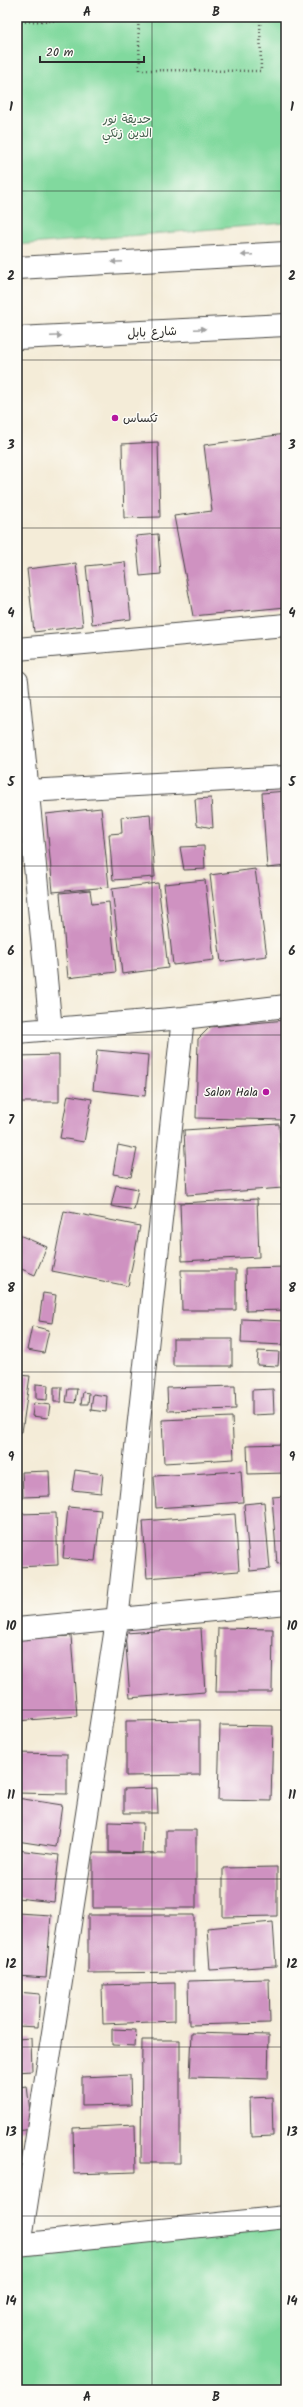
<svg xmlns="http://www.w3.org/2000/svg" width="303" height="2407" font-family="Kalam,'Playpen Sans Arabic',sans-serif">
  <style>
    .green { fill: #81d99e; stroke: #568264 }
    .building { fill: #cf92c1 }
    .lines { fill: none; stroke-linecap: round; stroke-linejoin: round }
    .street-casing { stroke: #494845; stroke-width: 24 }
    .secondary-casing { stroke: #494845; stroke-width: 24 }
    .path { stroke: #494845; stroke-width: 2.5; stroke-dasharray: 1 3; stroke-linecap: butt }
    .street { stroke: #fff; stroke-width: 22 }
    .secondary { stroke: #fff; stroke-width: 22 }
    .oneway { fill: #a0a0a0 }
    .grid { fill: none; stroke: #2b2b2b; stroke-width: 1; stroke-opacity: 0.55 }
    .poi-dot { fill: #b5179e; stroke: #fdfcf7; stroke-width: 1.5 }
    .labels { text-anchor: middle; stroke-width: 3; stroke-linejoin: round; paint-order: stroke }
    .park-label { font-size: 12px; fill: #455f4e; stroke: #fdfcf7 }
    .street-label { font-size: 12px; fill: #2b2b2b; stroke: #fdfcf7 }
    .poi-label { font-size: 12px; fill: #2b2b2b; stroke: #fdfcf7; text-anchor: start }
    .neatline { fill: none; stroke: #2b2b2b; stroke-width: 1.5 }
    .grid-label { font-size: 13px; text-anchor: middle; font-weight: bold; fill: #2b2b2b }
  </style>
  <rect width="100%" height="100%" fill="#fdfcf7"/>
  <filter id="ink" filterUnits="userSpaceOnUse"><feTurbulence type="fractalNoise" baseFrequency=".025" numOctaves="2"/><feDisplacementMap in="SourceGraphic" scale="8" xChannelSelector="R" yChannelSelector="G"/><feConvolveMatrix kernelMatrix="1 2 1 2 8 2 1 2 1" color-interpolation-filters="sRGB"/></filter>
  <filter id="wash" filterUnits="userSpaceOnUse"><feTurbulence type="fractalNoise" baseFrequency=".012" numOctaves="4" result="noise"/><feDisplacementMap in="SourceGraphic" scale="16" xChannelSelector="R" yChannelSelector="G"/><feGaussianBlur stdDeviation="0.9" result="paint"/><feColorMatrix in="noise" values="0 0 0 0 0 0 0 0 0 0 0 0 0 0 0 0 0 1.4 0 .05"/><feComposite in="paint" operator="in"/></filter>
  <g filter="url(#wash)">
    <rect width="100%" height="100%" fill="#f4ecd8"/>
    <path class="green" d="M17,17H286V223L17,245Z
      M286,2217V2390H17V2245Z"/>
    <g id="blocks">
      <path class="building" d="M285,434L286,607L193,616L174,516L212,511L204,445Z
        M158,442L160,517L124,518L122,444Z
        M158,534L161,574L140,576L136,536Z
        M125,562L131,619L92,624L86,566Z
        M76,563L83,626L34,632L27,569Z
        M286,791V866L267,868L262,793Z
        M211,798L213,828L197,825L195,799Z
        M101,808L109,887L53,892L46,814Z
        M150,814L155,877L113,880L109,834L122,833L121,817Z
        M204,846L205,869L184,870L180,847Z
        M255,869L267,956L221,962L210,875Z
        M205,880L214,960L173,965L164,884Z
        M158,883L168,968L122,974L112,889Z
        M90,890L92,904L109,902L116,972L68,978L60,893Z
        M286,1020V1120L196,1118L198,1039L210,1027Z
        M97,1050L148,1055L145,1096L93,1090Z
        M59,1055V1102H17V1056Z
        M68,1095L92,1099L84,1142L60,1138Z
        M279,1124L283,1188L187,1195L184,1130Z
        M118,1145L137,1149L131,1177L113,1174Z
        M116,1185L138,1189L134,1210L111,1206Z
        M257,1199L259,1257L182,1261L180,1203Z
        M64,1211L140,1226L128,1286L52,1271Z
        M17,1234L47,1247L35,1275L17,1267Z
        M286,1267V1310L246,1311L245,1268Z
        M181,1270H236V1310H182Z
        M43,1293L56,1295L52,1323L39,1321Z
        M242,1319L285,1321L283,1345L241,1343Z
        M32,1326L49,1330L44,1353L27,1350Z
        M173,1339H232V1366H173Z
        M258,1351L279,1352L278,1366L257,1365Z
        M17,1375L30,1376L22,1432H17Z
        M36,1384L48,1385L47,1400L36,1399Z
        M235,1386L236,1409L168,1411L167,1388Z
        M54,1387H62L61,1402H54Z
        M68,1389H77L75,1403L66,1402Z
        M273,1389L274,1414L252,1415V1390Z
        M83,1392L89,1393L88,1404H81Z
        M93,1394L107,1396L106,1412L91,1410Z
        M34,1403L50,1405L48,1418L32,1416Z
        M232,1417L234,1459L164,1463L162,1420Z
        M286,1444V1473L248,1474L247,1445Z
        M75,1470L103,1474L101,1493L72,1490Z
        M49,1471L50,1496L23,1497L22,1472Z
        M241,1471L243,1502L156,1508L154,1476Z
        M286,1496V1563L277,1564L272,1497Z
        M264,1502L270,1569L250,1571L244,1504Z
        M68,1507L101,1510L95,1561L63,1558Z
        M56,1513L58,1565L17,1567V1514Z
        M235,1514L239,1571L147,1578L143,1521Z
        M201,1628L205,1692L130,1698L125,1633Z
        M218,1628L273,1629L272,1692H216Z
        M71,1636L77,1716L17,1721V1639Z
        M200,1720V1775L126,1776V1721Z
        M220,1725L273,1726L271,1801L218,1800Z
        M17,1753L67,1754V1794L17,1793Z
        M157,1788L158,1813H124V1789Z
        M17,1798L62,1805L56,1847L17,1841Z
        M109,1822L143,1823L142,1853L109,1852Z
        M166,1830H196V1908H93V1853L166,1854Z
        M17,1850L59,1855L54,1902L17,1898Z
        M277,1867V1916L223,1917V1868Z
        M17,1913L51,1915L46,1978L17,1976Z
        M88,1915H194V1972L88,1973Z
        M273,1922L276,1966L210,1970L207,1928Z
        M269,1979L270,2023L189,2025L188,1981Z
        M175,1983V2021L103,2024L102,1985Z
        M17,1992L40,1994L38,2027L17,2026Z
        M112,2029L136,2030L135,2046L112,2045Z
        M192,2033L269,2035L268,2079L190,2077Z
        M31,2038L32,2071L17,2072V2039Z
        M142,2040H180V2163H141Z
        M130,2075L131,2105L82,2106V2077Z
        M27,2086L32,2129L17,2131V2087Z
        M272,2097L273,2136L251,2137L250,2098Z
        M135,2125L136,2172L74,2174L73,2128Z"/>
    </g>
  </g>
  <g filter="url(#ink)">
    <use href="#blocks" fill-opacity="0" stroke="#494845" stroke-width="1"/>
    <g class="lines">
      <defs>
        <path id="street" d="M17,649L286,625
          M17,681L51,1030
          M27,791L286,777
          M17,1032L183,1018L286,1006
          M17,1629L286,1603
          M17,2245L286,2217
          M20,2245L117,1621L183,1018"/>
        <path id="secondary" d="M17,268L286,253
          M17,338L286,325"/>
      </defs>
      <use href="#street" class="street-casing"/>
      <use href="#secondary" class="secondary-casing"/>
      <path class="path" d="M138,17L140,70L261,71L260,17
        M17,22L138,17"/>
      <use href="#street" class="street"/>
      <use href="#secondary" class="secondary"/>
    </g>
    <defs><path id="oneway-solid" d="M-6-.8H1V-3.2L6.5 0L1 3.2V.8H-6Z"/></defs>
    <g class="oneway">
      <use href="#oneway-solid" transform="translate(247 255) rotate(177)"/>
      <use href="#oneway-solid" transform="translate(117 262) rotate(177)"/>
      <use href="#oneway-solid" transform="translate(200 329) rotate(-3)"/>
      <use href="#oneway-solid" transform="translate(56 336) rotate(-3)"/>
    </g>
  </g>
  <path class="grid" d="M152,17V2390M17,191H286M17,360H286M17,528H286M17,697H286M17,866H286M17,1035H286M17,1204H286M17,1372H286M17,1541H286M17,1710H286M17,1879H286M17,2047H286M17,2216H286"/>
  <g class="poi-dot">
    <circle cx="115" cy="418" r="4"/>
    <circle cx="266" cy="1092" r="4"/>
  </g>
  <g class="labels">
    <g class="park-label">
      <text x="127" y="123">حديقة نور<tspan x="127" dy="14">الدين زنكي</tspan></text>
    </g>
    <g class="street-label">
      <text transform="translate(152 332) rotate(-3)" y="4">شارع بابل</text>
    </g>
    <g class="poi-label">
      <text x="123" y="422">تكساس</text>
      <text x="258" y="1096" text-anchor="end">Salon Hala</text>
    </g>
  </g>
  <rect width="303" height="2407" fill="none" stroke="#fdfcf7" stroke-width="44"/>
  <path d="M40 56v6h104v-6" fill="none" stroke="#2b2b2b" stroke-width="2"/>
  <text x="46" y="56" font-size="12" fill="#2b2b2b" stroke="#fdfcf7" stroke-width="3" paint-order="stroke">20 m</text>
  <rect x="22" y="22" width="259" height="2363" class="neatline"/>
  <g class="grid-label">
    <text x="87" y="16">A</text>
    <text x="216" y="16">B</text>
    <text x="11" y="111">1</text>
    <text x="292" y="111">1</text>
    <text x="11" y="280">2</text>
    <text x="292" y="280">2</text>
    <text x="11" y="449">3</text>
    <text x="292" y="449">3</text>
    <text x="11" y="617">4</text>
    <text x="292" y="617">4</text>
    <text x="11" y="786">5</text>
    <text x="292" y="786">5</text>
    <text x="11" y="955">6</text>
    <text x="292" y="955">6</text>
    <text x="11" y="1124">7</text>
    <text x="292" y="1124">7</text>
    <text x="11" y="1292">8</text>
    <text x="292" y="1292">8</text>
    <text x="11" y="1461">9</text>
    <text x="292" y="1461">9</text>
    <text x="11" y="1630">10</text>
    <text x="292" y="1630">10</text>
    <text x="11" y="1799">11</text>
    <text x="292" y="1799">11</text>
    <text x="11" y="1968">12</text>
    <text x="292" y="1968">12</text>
    <text x="11" y="2136">13</text>
    <text x="292" y="2136">13</text>
    <text x="11" y="2305">14</text>
    <text x="292" y="2305">14</text>
    <text x="87" y="2401">A</text>
    <text x="216" y="2401">B</text>
  </g>
</svg>
